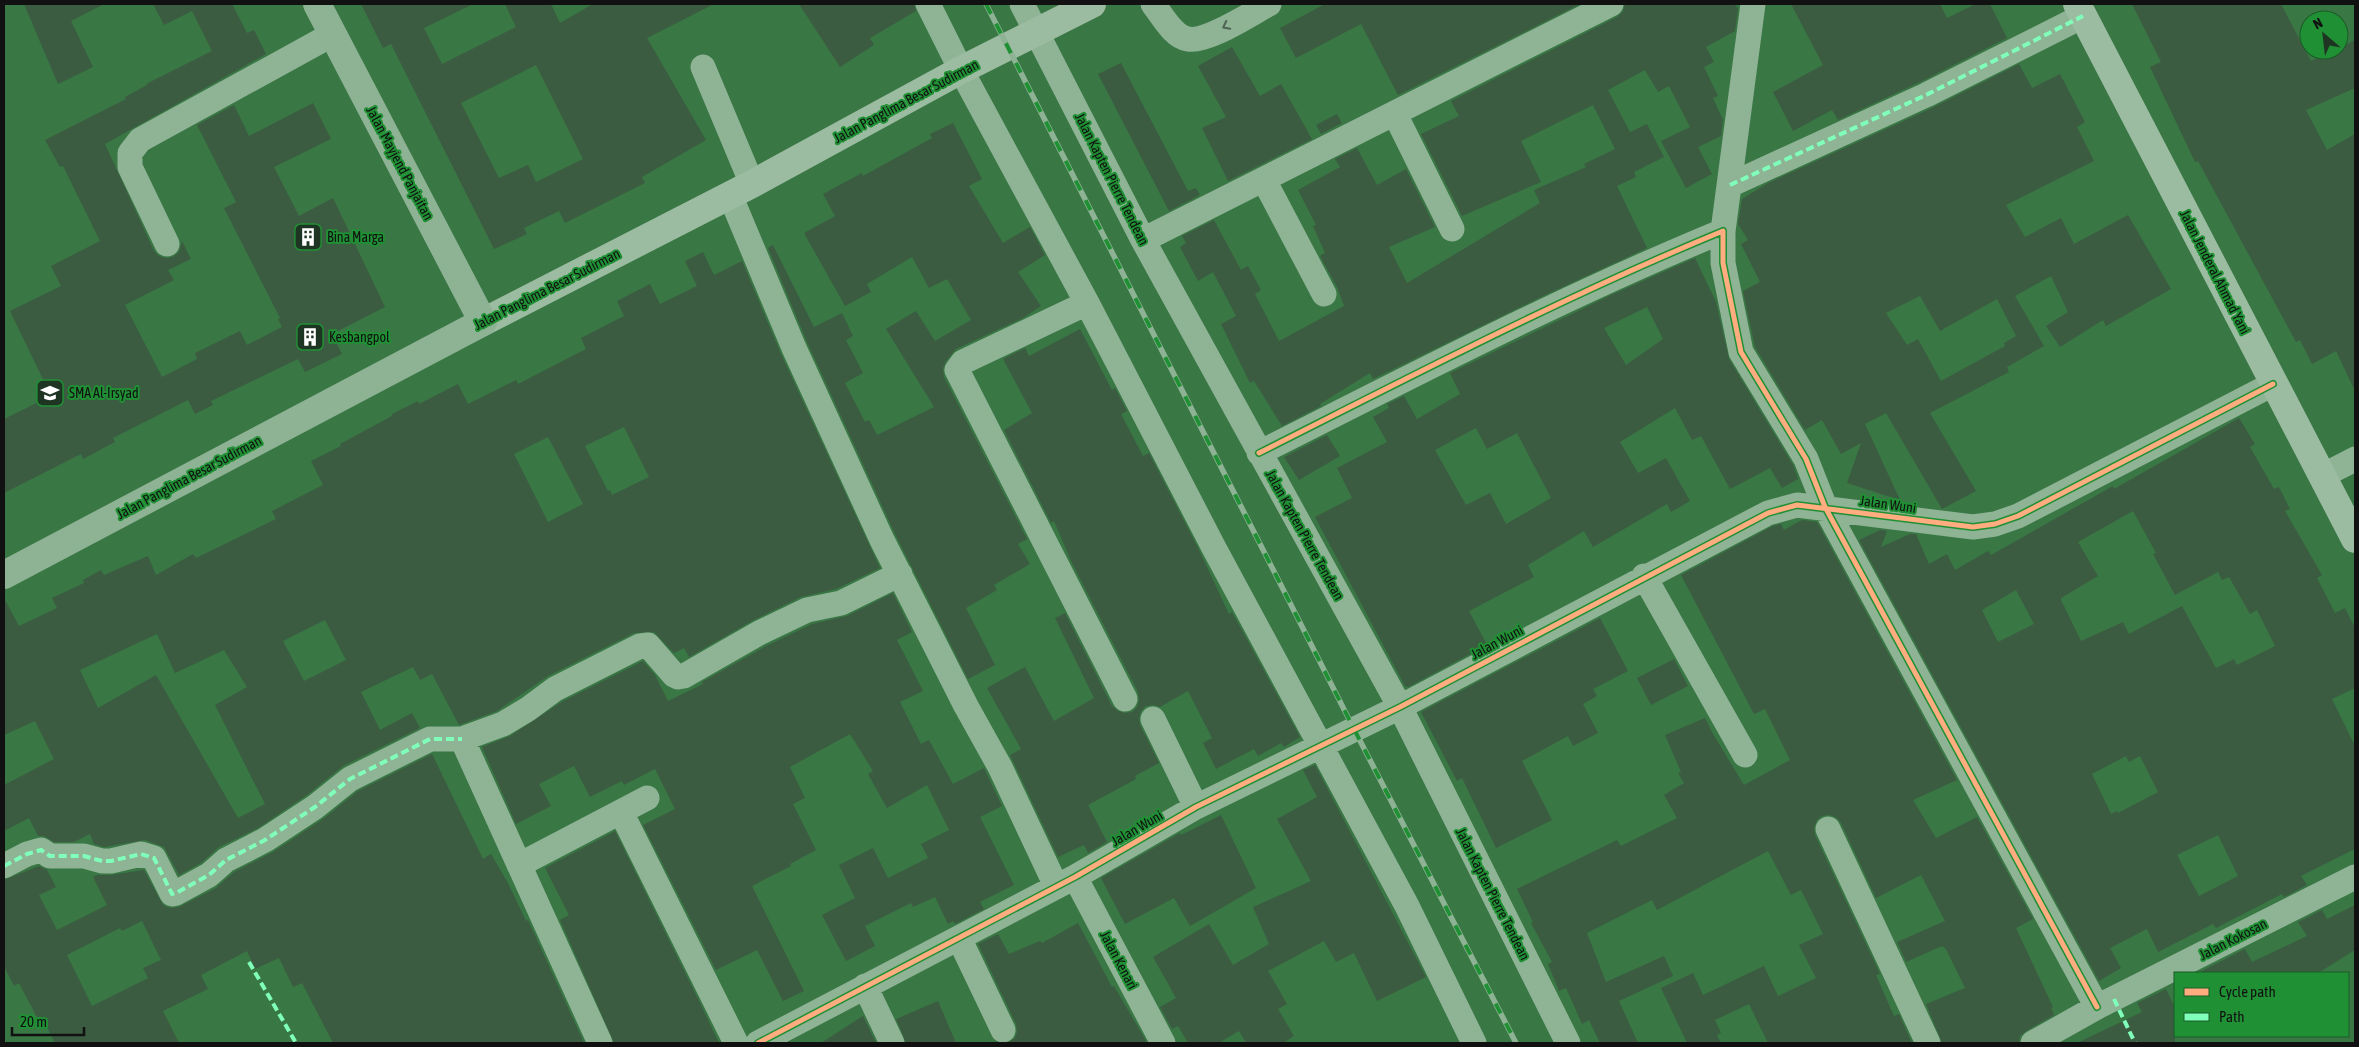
<svg xmlns="http://www.w3.org/2000/svg" width="2359" height="1047" font-family="'Asap Condensed',sans-serif">
  <style>
    .building { fill: #3b5c41; fill-rule: evenodd }
    .lines { fill: none; stroke-linecap: round; stroke-linejoin: round }
    .minor { stroke: #8eb395; stroke-width: 25 }
    .major { stroke: #9cbca2; stroke-width: 28 }
    .highway { stroke: #8eb294; stroke-width: 28 }
    .rail-casing { stroke: #8eb294; stroke-width: 5.5 }
    .rail { stroke: #209034; stroke-width: 4; stroke-dasharray: 11; stroke-linecap: butt }
    .quiet { stroke: #80ffba; stroke-width: 4; stroke-dasharray: 8 4; stroke-linecap: butt }
    .cycleway-casing { stroke: #209034; stroke-width: 8 }
    .cycleway { stroke: #ffac80; stroke-width: 5 }
    .oneway { stroke: #506253 }
    .labels { text-anchor: middle; stroke-width: 4; stroke-linejoin: round; paint-order: stroke }
    .street-label { font-size: 14px; fill: #111; stroke: #209034 }
    .poi-label { font-size: 14px; fill: #111; stroke: #209034; text-anchor: start }
  </style>
  <rect width="100%" height="100%" fill="#397744"/>
  <path class="building" d="M24,4H104L71,21L93,67L58,84Z
    M153,4H232L247,33L254,30L266,54L105,144L154,251L159,256L165,258L173,257L179,252L182,241L191,259L168,270L174,280L125,305L162,377L197,359L195,353L240,331L247,345L282,327L278,319L280,318L224,208L236,202L197,125L234,105L249,136L313,103L331,139L274,167L299,216L333,198L385,307L332,334L342,354L305,372L298,359L211,401L213,405L195,414L188,400L113,438L115,442L83,459L81,454L4,493V419L51,396L10,311L61,286L51,266L100,241L63,166L60,167L45,140L126,99L125,97L147,85L146,84L212,51L192,11L164,25Z
    M361,4H473L424,28L442,64L516,27L505,4H551L560,23L593,4H714L647,38L706,140L642,177L645,183L565,223L559,211L524,228L527,234L494,249L391,44L383,48ZM536,65L583,159L536,182L528,165L499,178L461,103Z
    M799,4H914L916,11L870,38L874,45L840,67Z
    M1325,4H1580L1398,95L1361,24L1296,58L1280,28Z
    M1625,4H1735L1738,9L1735,31L1706,47L1714,62L1704,67L1718,96L1713,98L1723,120L1721,136L1698,147L1712,174L1686,188L1661,141L1690,127L1669,86L1658,92L1645,70L1608,90L1630,132L1647,124L1664,157L1634,172L1636,177L1617,186L1647,248L1541,297L1373,379L1370,373L1320,404L1321,406L1282,426L1254,381L1250,383L1221,324L1236,316L1213,272L1198,281L1180,247L1186,243L1182,236L1214,220L1241,270L1248,266L1261,290L1255,294L1279,341L1344,306L1337,287L1320,256L1325,253L1313,226L1316,225L1298,190L1340,167L1335,159L1357,148L1377,185L1406,169L1435,227L1389,247L1407,283L1540,203L1534,190L1586,167L1584,164L1615,149L1593,105L1521,141L1541,182L1462,216L1421,134L1459,116L1451,101L1617,17L1623,11Z
    M1791,4H1940L1947,18L1976,4H1990L2007,38L1920,82L1838,120L1832,110L1793,131L1773,92L1823,65Z
    M2132,4H2281L2311,61L2334,50H2339V48L2355,40V88L2306,110L2327,150L2355,134V391L2336,351L2312,364L2300,340L2296,342L2198,161L2195,162L2150,67L2161,62Z
    M1232,47L1260,96L1281,84L1312,139L1228,181L1202,128L1226,117L1198,66Z
    M1121,63L1188,191L1196,188L1200,195L1169,211L1098,74Z
    M2019,64L2032,88L2060,74L2085,122L2077,127L2094,161L2006,205L2025,237L2061,218L2074,244L2128,215L2171,289L2106,326L2103,320L2060,347L2046,326L2068,312L2051,276L2015,296L2044,346L2007,367L2009,372L1930,413L1976,491L1942,509L1886,413L1865,424L1900,500L1847,483L1861,443L1841,454L1822,420L1805,430L1755,347L1743,291L1760,282L1741,244L1748,240L1738,224L1742,199L1768,183L1932,108ZM1920,296L1940,331L1997,299L2016,336L2004,343L2005,346L1941,381L1918,339L1907,345L1886,313Z
    M1337,114L1342,123L1321,134L1316,125Z
    M953,123L982,179L969,186L1003,243L1030,227L1045,255L1018,272L1041,306L1023,318L956,349L946,361L943,368L944,377L1027,539L1018,544L1030,564L994,585L997,590L966,608L995,665L968,679L895,534L807,342L768,248L773,245L814,327L842,313L853,336L846,340L863,373L845,383L865,422L869,420L877,435L934,407L886,329L916,311L935,341L971,320L947,279L929,288L912,257L867,284L871,292L845,306L804,233L835,216L823,194L862,173L863,176L932,138L930,134Z
    M703,252L714,275L742,261L781,354L880,568L836,589L801,597L752,621L689,657L684,648L674,653L654,632L634,633L548,676L497,711L459,725L432,674L420,680L413,667L361,692L380,730L412,713L420,728L343,766L307,795L258,828L219,847L201,863L179,875L164,847L145,840L104,847L94,844L90,834L74,842H54L44,836H38L29,818L4,831V785L54,759L35,721L4,735V598L19,626L57,608L52,598L84,583L83,580L101,570L104,575L148,556L156,575L193,554L196,558L276,519L272,511L323,485L311,461L341,446L340,444L392,416V414L418,401L419,404L458,384L468,404L516,380L518,384L586,349L581,338L624,316L617,301L650,284L660,304L697,286L685,261ZM624,427L649,477L612,495L610,490L608,491L585,446ZM548,437L583,504L548,522L514,454ZM325,620L346,660L304,681L283,641ZM157,634L175,673L224,650L247,687L215,705L265,804L238,818L156,675L98,708L80,670Z
    M1695,258L1716,302L1729,359L1793,465L1798,479L1782,488L1770,468L1730,489L1701,436L1692,440L1675,408L1620,442L1638,473L1666,458L1690,501L1671,512L1667,504L1593,547L1584,531L1528,565L1534,577L1469,611L1487,645L1408,687L1405,686L1315,517L1352,498L1337,468L1387,442L1373,417L1389,408L1387,404L1404,396L1417,419L1460,394L1450,373L1611,295ZM1647,307L1663,339L1626,365L1604,328ZM1476,428L1487,449L1517,433L1551,498L1506,524L1490,493L1466,505L1435,450Z
    M1080,329L1112,390L1115,388L1127,411L1121,414L1143,456L1149,453L1198,548L1229,614L1232,612L1300,737L1284,747L1281,743L1258,756L1254,749L1216,769L1203,743L1212,738L1188,691L1160,707L1154,705L1146,706L1141,711L1139,718L1140,725L1159,763L1135,776L1136,779L1088,805L1107,842L1088,853L1084,845L1058,857L1010,755L1021,749L987,688L1025,667L1054,721L1094,698L1055,618L1065,613L1112,706L1118,711L1125,713L1132,712L1137,707L1139,700L1138,692L1072,563L1054,521L1051,523L1004,430L1032,413L1003,359L1025,348L1029,356Z
    M2239,418L2255,444L2250,447L2274,489L2279,487L2290,509L2285,511L2322,575L2317,578L2335,613L2345,608L2355,628V688L2332,699L2355,746V849L2301,876L2307,885L2284,897L2282,894L2216,928L2213,924L2158,952L2147,929L2110,948L2121,968L2099,981L1859,540L1880,530L1887,531L1881,547L1910,534H1916L1929,564L1947,554L1955,570L1988,551L1991,555L2113,486L2114,489ZM2133,511L2156,553L2153,554L2175,595L2218,572L2222,580L2229,577L2250,614L2257,610L2275,646L2237,665L2234,659L2216,668L2182,606L2129,634L2123,622L2081,641L2061,600V598L2098,576L2078,542ZM2016,590L2034,624L1998,642L1982,610ZM2126,756L2129,762L2140,756L2158,792L2118,813L2117,811L2111,814L2092,774ZM2218,835L2238,876L2199,896L2177,855Z
    M1327,435L1340,456L1299,480L1284,457Z
    M1802,520L1817,522L1957,780L1913,800L1936,838L1977,817L2033,919L2016,928L2053,1007L2051,1008L2054,1015L2026,1031L2020,1036L2019,1043H1942L1926,1004L1965,988L1946,949L1942,946L1906,962L1897,942L1945,921L1921,875L1876,898L1841,823L1837,818L1830,815L1822,816L1817,820L1814,827L1815,835L1880,974L1876,975L1894,1016L1899,1014L1912,1043H1768L1749,1004L1715,1020L1721,1033L1717,1035L1721,1043H1687L1661,988L1693,973L1703,995L1764,966L1778,996L1816,978L1799,945L1823,934L1801,890L1791,895L1768,851L1657,910L1652,900L1587,933L1606,982L1664,956L1673,976L1619,1001L1638,1043H1600L1589,1020L1582,1024L1566,988L1559,991L1548,964L1552,962L1531,923L1533,922L1517,889L1617,840L1621,846L1677,818L1664,795L1684,783L1678,773L1681,772L1665,735L1705,718L1713,734L1744,785L1790,760L1765,709L1754,714L1681,575L1773,526L1781,524L1784,530Z
    M893,593L912,632L897,640L923,691L900,702L921,744L929,740L953,784L984,768L1002,806L980,817L1014,885L980,902L984,909L955,924L953,921L948,924L935,897L913,907L911,903L865,926L875,946L846,961L822,915L855,898L839,865L873,848L888,878L928,858L921,844L949,830L927,785L887,808L868,774L873,771L850,734L790,767L805,798L793,804L816,850L790,864L791,866L752,886L804,991L783,1001L757,950L716,970L643,825L675,809L655,769L624,785L622,781L590,797L574,766L539,784L551,806L516,824L482,747L510,736L563,701L643,661L655,675L668,701L703,684L702,682L766,646L812,624L847,616Z
    M1600,618L1628,671L1593,689L1597,696L1583,704L1598,733L1573,746L1568,736L1522,761L1552,820L1496,848L1462,778L1457,781L1421,712Z
    M1674,659L1688,686L1651,705L1637,678Z
    M432,754L483,859L491,854L508,883L526,921L528,920L584,1043H333L302,983L293,987L279,958L255,969L247,951L201,975L208,989L163,1011L179,1043H55L44,1021L40,1023L19,983L14,986L4,966V880L39,866L47,870L56,887L39,895L57,930L107,905L93,877L97,875H111L144,870L163,905L169,908L179,907L216,888L234,872L273,852L323,819L358,791ZM142,921L161,960L143,968L148,978L92,1006L67,955L120,928L122,931Z
    M1315,765L1426,977L1377,1001L1354,953L1336,962L1324,941L1268,971L1287,1004L1278,1009L1294,1036L1283,1043H1246L1239,1031L1219,1043H1188L1178,1026L1172,1029L1160,1007L1176,998L1153,957L1209,924L1233,965L1269,944L1253,907L1311,881L1277,819L1317,797L1303,770Z
    M1221,815L1256,888L1190,926L1174,898L1125,924L1101,878L1180,833L1181,835Z
    M615,831L701,1005L719,1043H614L560,920L569,915L545,868Z
    M2355,905V950L2318,973H2198L2245,949L2252,962L2307,936L2298,922L2322,910L2327,919Z
    M1078,923L1112,987L1114,986L1146,1041L1142,1043H1008L1015,1038L1017,1032L1016,1024L978,944L998,934L1009,954L1040,941L1042,943Z
    M2166,989L2175,1008V1043H2077L2142,1012L2137,1003Z
    M938,1001L956,1043H906L896,1019Z
    M863,1016L876,1043H821Z"/>
  <g class="lines">
    <path class="minor" d="M928,4L961,70L1087,303L1214,548L1407,906L1474,1043
      M1022,4L1143,240L1400,707L1568,1043
      M1153,4C1162,15 1173,37 1188,39C1207,43 1252,13 1269,4
      M703,67L752,184
      M1395,114L1452,229
      M1264,180L1324,294
      M1730,185L1926,95L2083,16
      M730,195L794,348L882,540L966,706L1000,767L1056,886
      M1723,231L1753,4
      M1143,240L1611,4
      M167,244L130,167V153L140,140L333,34
      M1087,303L963,362L957,370L1125,699
      M1259,453C1412,376 1565,296 1723,231V263L1741,352L1806,459L1825,507L2097,1007
      M2322,476L2355,459
      M1644,576L1745,755
      M1153,719L1196,807
      M621,812L736,1043
      M1828,829L1928,1043
      M519,865L647,798
      M4,866L27,854L41,850L50,856H84L102,861H111L141,854L154,858L172,894L176,893L209,875L226,860L265,840L315,807L350,779L430,739H462
      M1075,877L1163,1043
      M959,938L1003,1030
      M865,986L892,1043
      M600,1043L462,739L503,724L528,709L555,689L640,646L648,645L674,675L678,677L684,676L759,633L807,610L841,603L900,574
      M758,1043L1075,877L1196,807L1400,707L1768,513L1797,505L1973,527L1995,524L2018,516L2273,384
      M2033,1043L2097,1007L2355,877"/>
    <path class="major" d="M2077,4L2355,539
      M483,322L752,184L961,70L1092,4"/>
    <path class="highway" d="M4,575L483,322L317,4"/>
    <defs>
      <path id="rail" d="M986,4L1354,729L1516,1043"/>
    </defs>
    <use href="#rail" class="rail-casing"/>
    <use href="#rail" class="rail"/>
    <path class="quiet" d="M1730,185L1926,95L2083,16
      M4,866L27,854L41,850L50,856H84L102,861H111L141,854L154,858L172,894L176,893L209,875L226,860L265,840L315,807L350,779L430,739H462
      M249,962L296,1043
      M2114,999L2135,1043"/>
    <defs>
      <path id="cycleway" d="M1259,453C1412,376 1565,296 1723,231V263L1741,352L1806,459L1825,507L2097,1007
        M758,1043L1075,877L1196,807L1400,707L1768,513L1797,505L1973,527L1995,524L2018,516L2273,384"/>
    </defs>
    <use href="#cycleway" class="cycleway-casing"/>
    <use href="#cycleway" class="cycleway"/>
  </g>
  <defs><path id="oneway-chevron" d="M-2-3.5L2.5 0L-2 3.5" fill="none" stroke-width="1.6" stroke-linecap="round" stroke-linejoin="round" transform="scale(1.25)"/></defs>
  <use class="oneway" href="#oneway-chevron" transform="translate(1226 26) rotate(153)"/>
  <defs>
    <symbol id="building-square" viewBox="-11 -11 22 22"><rect x="-9" y="-9" width="18" height="18" rx="4" fill="#1f3523" stroke="#209034"/><path d="M-4-6H4V6H1V3H-1V6H-4ZM-2.5-4.3h1.7v1.8h-1.7ZM.8-4.3h1.7v1.8H.8ZM-2.5-1h1.7V.8h-1.7ZM.8-1h1.7V.8H.8Z" fill="#fff"/></symbol>
    <symbol id="school-square" viewBox="-11 -11 22 22"><rect x="-9" y="-9" width="18" height="18" rx="4" fill="#1f3523" stroke="#209034"/><path d="M0-5L7-2L0 1L-7-2ZM-4 1L0 2.5L4 1V4Q0 6-4 4Z" fill="#fff"/></symbol>
  </defs>
  <g fill-rule="evenodd">
    <use href="#building-square" x="292" y="221" width="32" height="32"/>
    <use href="#building-square" x="294" y="321" width="32" height="32"/>
    <use href="#school-square" x="34" y="377" width="32" height="32"/>
  </g>
  <g class="labels">
    <g class="street-label">
      <text transform="translate(906 101) rotate(-28)" y="5">Jalan Panglima Besar Sudirman</text>
      <text transform="translate(400 163) rotate(62)" y="5">Jalan Mayjend Panjaitan</text>
      <text transform="translate(1112 179) rotate(63)" y="5">Jalan Kapten Pierre Tendean</text>
      <text transform="translate(2215 272) rotate(63)" y="5">Jalan Jenderal Ahmad Yani</text>
      <text transform="translate(547 289) rotate(-27)" y="5">Jalan Panglima Besar Sudirman</text>
      <text transform="translate(189 477) rotate(-28)" y="5">Jalan Panglima Besar Sudirman</text>
      <text transform="translate(1888 504) rotate(8)" y="5">Jalan Wuni</text>
      <text transform="translate(1305 535) rotate(61)" y="5">Jalan Kapten Pierre Tendean</text>
      <text transform="translate(1497 642) rotate(-28)" y="5">Jalan Wuni</text>
      <text transform="translate(1137 828) rotate(-30)" y="5">Jalan Wuni</text>
      <text transform="translate(1493 894) rotate(63)" y="5">Jalan Kapten Pierre Tendean</text>
      <text transform="translate(2233 939) rotate(-27)" y="5">Jalan Kokosan</text>
      <text transform="translate(1119 960) rotate(62)" y="5">Jalan Kenari</text>
    </g>
    <g class="poi-label">
      <text x="327" y="242">Bina Marga</text>
      <text x="329" y="342">Kesbangpol</text>
      <text x="69" y="398">SMA Al-Irsyad</text>
    </g>
  </g>
  <rect width="2359" height="1047" fill="none" stroke="#111111" stroke-width="10"/>
  <rect x="2174" y="972" width="175" height="65" fill="#209034" stroke="#1a5d26"/>
  <rect x="2184" y="988" width="25" height="8" fill="#ffac80" stroke="#1a5d26"/>
  <text x="2219" y="997" font-size="15" fill="#111111">Cycle path</text>
  <rect x="2184" y="1013" width="25" height="8" fill="#80ffba" stroke="#1a5d26"/>
  <text x="2219" y="1022" font-size="15" fill="#111111">Path</text>
  <g transform="translate(2324 35) rotate(332)"><circle r="24" fill="#209034" stroke="#1a5d26"/>
  <path d="M0-4L9 19L0 12L-9 19Z" fill="#1f3523"/>
  <text y="-8" font-size="14" font-weight="bold" text-anchor="middle" fill="#111111">N</text>
  </g>
  <path d="M12 1027v8h72v-8" fill="none" stroke="#111111" stroke-width="2.5"/>
  <text x="20" y="1027" font-size="15" fill="#111111" stroke="#209034" stroke-width="4" paint-order="stroke">20 m</text>
</svg>
